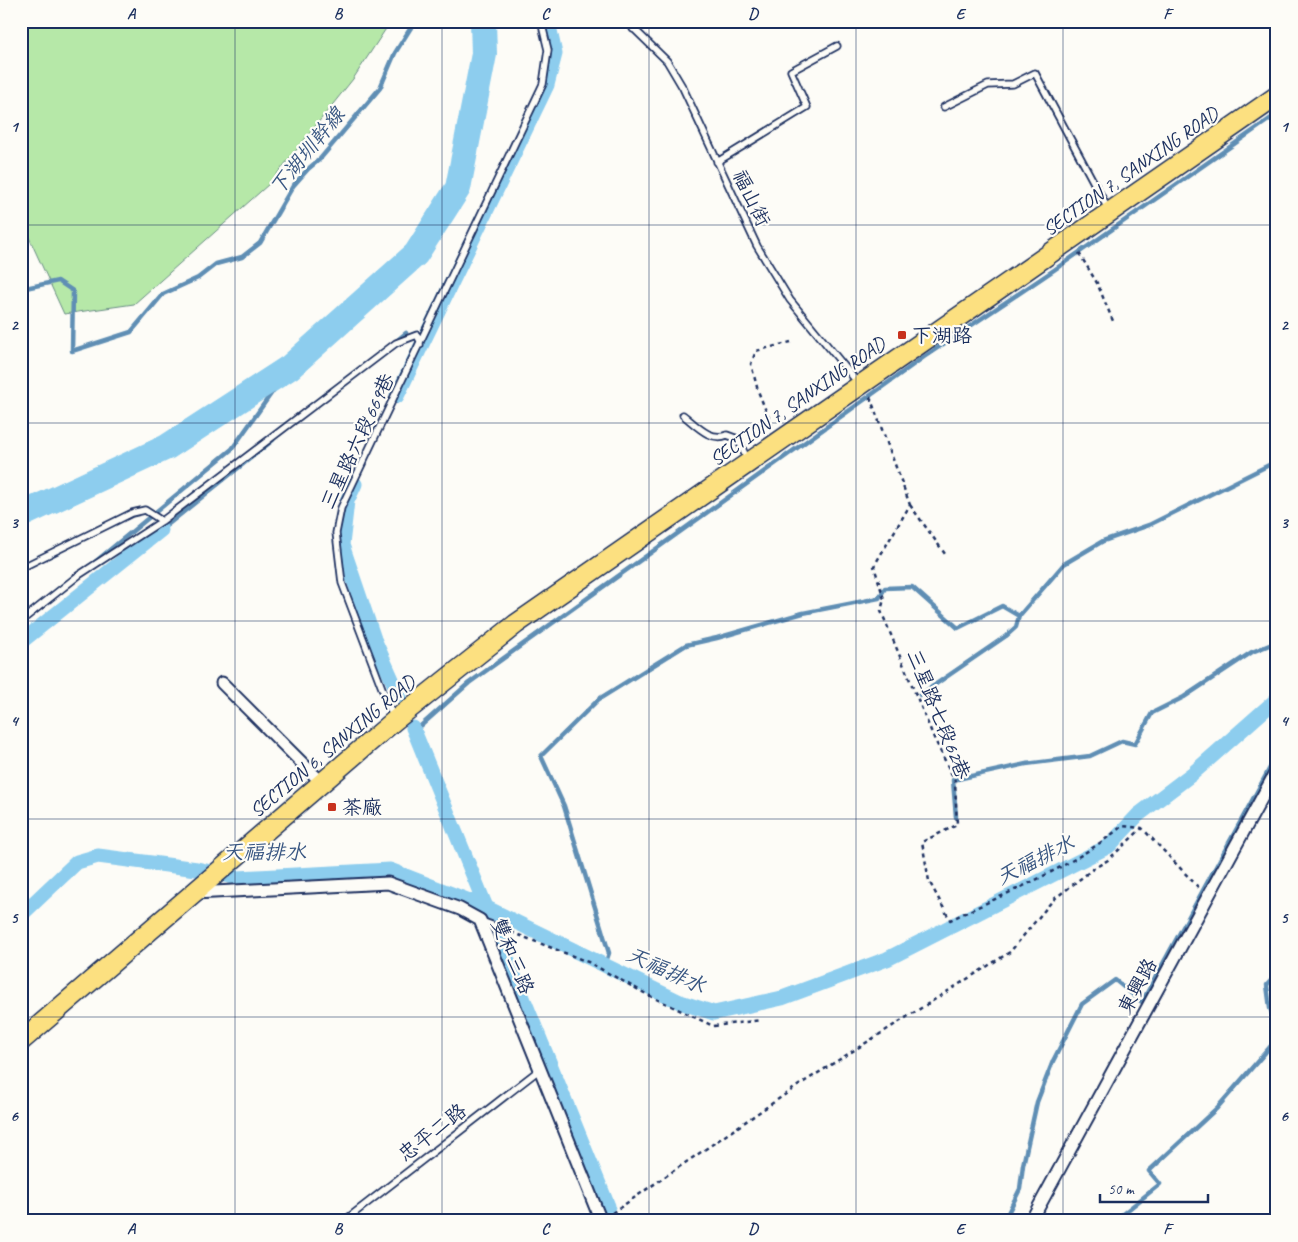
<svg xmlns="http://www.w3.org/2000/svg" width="1298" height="1242" font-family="Caveat,'LXGW WenKai TC',sans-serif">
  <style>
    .green { fill: #b6e8a8; stroke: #688c83 }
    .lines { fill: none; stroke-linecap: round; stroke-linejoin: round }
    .stream { stroke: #5f8eb4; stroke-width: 4.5 }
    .canal { stroke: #8dcdee; stroke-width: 15 }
    .river { stroke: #8dcdee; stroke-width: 26 }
    .lane-casing { stroke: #1b2f5e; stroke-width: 9 }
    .street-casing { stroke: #1b2f5e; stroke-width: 15 }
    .primary-casing { stroke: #1b2f5e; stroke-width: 22 }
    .path { stroke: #1b2f5e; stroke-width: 2.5; stroke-dasharray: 4 4; stroke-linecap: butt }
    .lane { stroke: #fdfcf7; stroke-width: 5.5 }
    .street { stroke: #fdfcf7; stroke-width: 11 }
    .primary { stroke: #fce080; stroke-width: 19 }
    .grid { fill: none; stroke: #1b2f5e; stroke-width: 1; stroke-opacity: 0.55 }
    .poi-dot { fill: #c8321e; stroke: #fdfcf7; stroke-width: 2 }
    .labels { text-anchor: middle; stroke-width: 4.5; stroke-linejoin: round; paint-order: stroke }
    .street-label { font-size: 20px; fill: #1b2f5e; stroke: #fdfcf7 }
    .poi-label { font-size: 20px; fill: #1b2f5e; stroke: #fdfcf7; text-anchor: start }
    .water-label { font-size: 21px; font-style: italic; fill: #385682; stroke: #fdfcf7 }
    .neatline { fill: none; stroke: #1b2f5e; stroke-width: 2 }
    .grid-label { font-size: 16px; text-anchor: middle; font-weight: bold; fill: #1b2f5e }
  </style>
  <rect width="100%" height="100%" fill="#fdfcf7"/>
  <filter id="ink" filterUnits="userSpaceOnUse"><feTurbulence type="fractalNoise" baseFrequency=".02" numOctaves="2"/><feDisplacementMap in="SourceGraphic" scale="10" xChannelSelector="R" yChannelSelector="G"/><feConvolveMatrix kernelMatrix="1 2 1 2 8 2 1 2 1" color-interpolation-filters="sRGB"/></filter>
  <g filter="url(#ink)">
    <path class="green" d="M21,21H391L353,79L269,184L134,304L64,314L21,220Z"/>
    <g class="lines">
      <path class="stream" d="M21,289L58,281L73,291L72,351L131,332L163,294L198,278L216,264L242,257L260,243L293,186L308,169L320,159L380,88L395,53L415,21
        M394,343L406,333
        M161,530L273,440
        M95,562L232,449L290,367
        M920,695L1006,636L1016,627L1019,616
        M415,731L469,683L924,357L1054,270L1277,114
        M956,817L953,780L1026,764L1090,756L1122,741L1135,744L1152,713L1184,697L1252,652L1277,642
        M605,965L609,953L564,806L541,756L599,699L686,645L717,638L803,613L879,598L885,588L912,587L958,628L1002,606L1019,616L1064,564L1103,541L1149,525L1277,461
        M1277,974L1267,985L1270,1008L1277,1028
        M1004,1221L1020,1189L1023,1165L1037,1102L1053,1061L1082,1004L1115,980L1142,1002L1277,755
        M1114,1221L1160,1184L1149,1171L1217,1108L1277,1039"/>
      <path class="canal" d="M397,396L547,85L555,54L548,21
        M355,484L347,501L342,545L374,639L399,695
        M21,642L161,530
        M413,728L608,1206
        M21,915L77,862L98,856L197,869L238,878L390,870L485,907L680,1002L714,1013L782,998L887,959L1109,846L1138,815L1192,774L1277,699
        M613,1220V1221"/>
      <path class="river" d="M21,515L167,447L290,367L416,254L458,188L484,54L483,21"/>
      <defs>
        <path id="lane" d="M626,21L667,61L683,88L757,246L790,300L858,383
          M633,29L645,21
          M944,107L988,85L1013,84L1035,73L1108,209
          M717,162L807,107L791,71L837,46
          M683,415C696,425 710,442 727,435L738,439L748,461
          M21,568L132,513L145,510L162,521
          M21,621L79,575L162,521L396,343L417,335L420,341V345
          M393,717L342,583L336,533L341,508L543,84L548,50L541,21
          M481,921L503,929
          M344,1221L539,1070"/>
        <path id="street" d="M222,683L322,783
          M195,893L388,883L460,909L480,920L601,1221
          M1031,1221L1277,770"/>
        <path id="primary" d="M21,1041L394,721L516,624L1277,96"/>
      </defs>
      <use href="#lane" class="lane-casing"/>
      <use href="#street" class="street-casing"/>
      <use href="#primary" class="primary-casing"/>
      <path class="path" d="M1079,253L1097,283L1113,321
        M870,397L910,505L874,566L884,599L881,611L934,738L955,781L957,825L922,842L929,881L950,920C1008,892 1072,868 1122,826L1142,828L1199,888
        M772,426L758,391L751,364L756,351L791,342
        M910,505L945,554
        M511,932L588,962L648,995L713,1026L761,1020
        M612,1213L799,1085L1010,952L1053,900L1093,869L1108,860L1142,828"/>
      <use href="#lane" class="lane"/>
      <use href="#street" class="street"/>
      <use href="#primary" class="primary"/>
    </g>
  </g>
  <path class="grid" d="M235,21V1221M442,21V1221M649,21V1221M856,21V1221M1063,21V1221M21,225H1277M21,423H1277M21,621H1277M21,819H1277M21,1017H1277"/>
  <g class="poi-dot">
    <rect x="897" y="330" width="10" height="10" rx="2.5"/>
    <rect x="327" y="802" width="10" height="10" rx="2.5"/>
  </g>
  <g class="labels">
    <g class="street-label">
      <text transform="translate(1130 171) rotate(-35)" y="7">SECTION 7, SANXING ROAD</text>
      <text transform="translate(752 198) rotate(64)" y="7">福山街</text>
      <text transform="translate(797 401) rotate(-35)" y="7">SECTION 7, SANXING ROAD</text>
      <text transform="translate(357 441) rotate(-65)" y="7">三星路六段669巷</text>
      <text transform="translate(939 714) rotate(68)" y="7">三星路七段62巷</text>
      <text transform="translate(332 746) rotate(-40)" y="7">SECTION 6, SANXING ROAD</text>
      <text transform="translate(513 956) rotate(67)" y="7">雙和三路</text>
      <text transform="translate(1137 986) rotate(-62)" y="7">東興路</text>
      <text transform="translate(432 1132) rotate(-38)" y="7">忠平二路</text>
    </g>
    <g class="poi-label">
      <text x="912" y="342">下湖路</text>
      <text x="342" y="814">茶廠</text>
    </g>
    <g class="water-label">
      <text transform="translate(307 151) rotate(-51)" y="7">下湖圳幹線</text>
      <text x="264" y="859">天福排水</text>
      <text transform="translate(1035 860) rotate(-27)" y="7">天福排水</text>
      <text transform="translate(666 970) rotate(24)" y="7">天福排水</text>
    </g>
  </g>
  <rect width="1298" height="1242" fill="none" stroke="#fdfcf7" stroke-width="55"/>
  <path d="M1100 1194v8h108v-8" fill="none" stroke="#1b2f5e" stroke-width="2.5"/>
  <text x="1108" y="1194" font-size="15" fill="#1b2f5e" stroke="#fdfcf7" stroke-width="4" paint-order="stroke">50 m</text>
  <rect x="28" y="28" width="1242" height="1186" class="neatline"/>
  <g class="grid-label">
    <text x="131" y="19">A</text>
    <text x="338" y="19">B</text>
    <text x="545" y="19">C</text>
    <text x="753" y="19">D</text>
    <text x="960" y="19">E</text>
    <text x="1167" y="19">F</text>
    <text x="14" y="132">1</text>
    <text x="1284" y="132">1</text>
    <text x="14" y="330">2</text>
    <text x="1284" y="330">2</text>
    <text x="14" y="528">3</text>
    <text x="1284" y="528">3</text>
    <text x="14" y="726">4</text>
    <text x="1284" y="726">4</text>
    <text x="14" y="923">5</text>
    <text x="1284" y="923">5</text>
    <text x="14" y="1121">6</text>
    <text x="1284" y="1121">6</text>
    <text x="131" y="1234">A</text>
    <text x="338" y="1234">B</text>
    <text x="545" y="1234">C</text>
    <text x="753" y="1234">D</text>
    <text x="960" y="1234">E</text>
    <text x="1167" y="1234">F</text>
  </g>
</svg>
